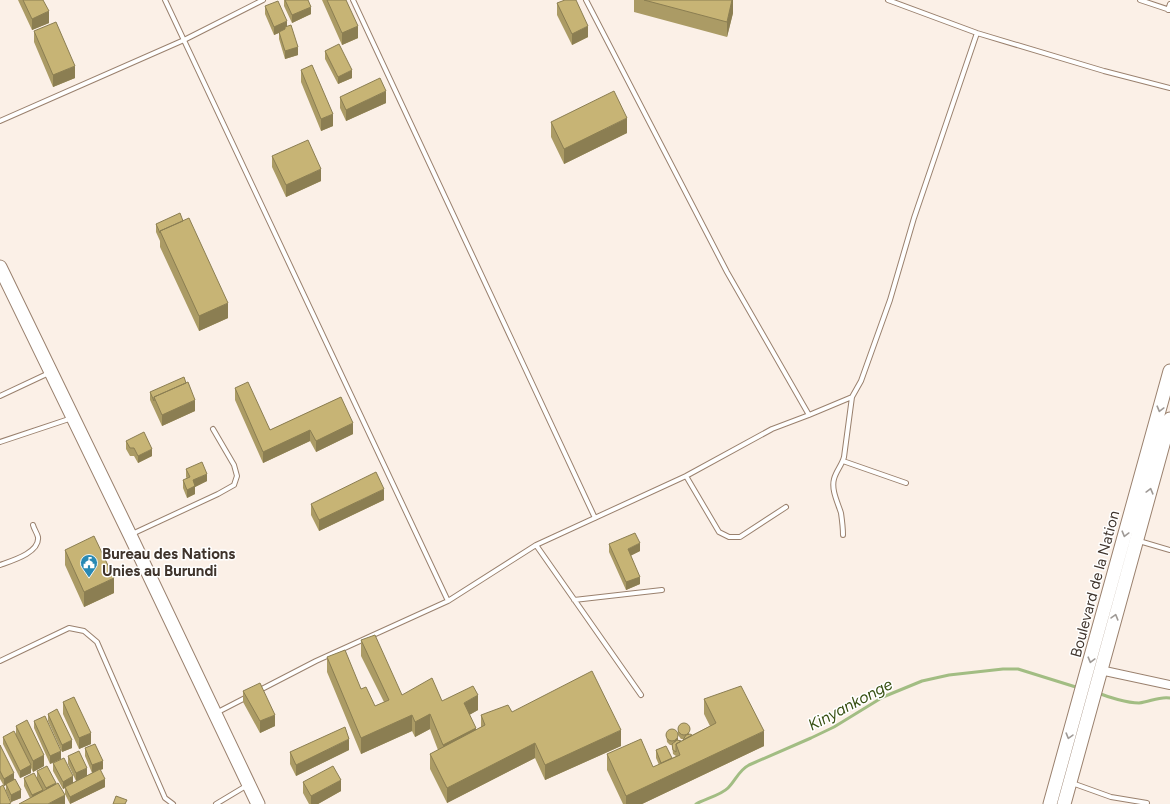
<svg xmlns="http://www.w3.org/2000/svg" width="1170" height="804" font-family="Figtree,sans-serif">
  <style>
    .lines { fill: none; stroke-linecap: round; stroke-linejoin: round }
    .stream { stroke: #a2bd83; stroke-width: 3 }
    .service-casing { stroke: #9a816e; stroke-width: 6 }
    .minor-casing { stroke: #9a816e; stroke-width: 10 }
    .primary-casing { stroke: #9a816e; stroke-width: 15 }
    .service { stroke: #fff; stroke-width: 4 }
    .minor { stroke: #fff; stroke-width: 8 }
    .primary { stroke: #fff; stroke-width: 13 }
    .wall { fill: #ab9b65 }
    .shaded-wall { fill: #8b7e52 }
    .building { fill: #c7b475; stroke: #8b7e52 }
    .oneway { stroke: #9f9a96 }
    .labels { text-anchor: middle; stroke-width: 3; stroke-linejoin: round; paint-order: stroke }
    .poi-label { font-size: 15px; font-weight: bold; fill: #3f342c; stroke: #fff; text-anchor: start }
    .street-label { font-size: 15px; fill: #3f342c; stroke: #fff }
    .water-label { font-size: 16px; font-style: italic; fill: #374f11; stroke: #fff }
  </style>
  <rect width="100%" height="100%" fill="#fbf0e7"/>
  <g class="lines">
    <path class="stream" d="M1098,693C1108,697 1127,703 1139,703C1150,702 1159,696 1170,698
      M696,804C705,799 721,795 728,788C736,780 739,770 749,765L811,738L834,727L883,697L922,681L949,675L1003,669H1018L1079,688"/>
    <defs>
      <path id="service" d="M165,0L448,601
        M353,0L595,518
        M586,0L727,272L809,415
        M888,0L977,33L1104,71L1170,88
        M1140,0L1170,10
        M1168,10L1170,4
        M0,121L184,40L263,0
        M0,396L49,373
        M0,442L72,418
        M843,461L906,483
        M686,476L719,532L729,537H740L786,507
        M132,534L218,494L234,485L237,476L234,465L213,429
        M843,535C843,528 842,520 841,513C838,503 831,490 834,479C836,471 842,465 844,457L852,397
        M1139,541L1170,550
        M536,545L641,695
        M0,565C11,561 40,553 38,537C37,533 34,529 33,525
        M574,600L662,590
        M0,661L69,628L84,631L97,642L165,798L173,804
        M258,691L316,661L448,601L536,545L686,476L772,429L809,415L852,397L861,381L890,300L914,218L977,33
        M216,713L247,697
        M1072,783L1111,797L1147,803
        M216,804L246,786"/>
      <path id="minor" d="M1100,670L1170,685"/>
      <path id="primary" d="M0,267L130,535L258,804
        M1050,804L1170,371
        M1064,804L1170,419"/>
    </defs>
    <use href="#service" class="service-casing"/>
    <use href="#minor" class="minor-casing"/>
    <use href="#primary" class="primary-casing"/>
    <use href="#service" class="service"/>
    <use href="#minor" class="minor"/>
    <use href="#primary" class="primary"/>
  </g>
  <path class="wall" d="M18,0H43L49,23L32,30Z
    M284,0H308L311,14L292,23L284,6Z
    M322,0H346L358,38L342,45Z
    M634,0H733V13L727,37L634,12Z
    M557,3L588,37L572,45L557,15Z
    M265,6L287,27L298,55L285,59L279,39V33L274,35L265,14Z
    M34,31L75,78L53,87L34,42Z
    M325,51L352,78L338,84L325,59Z
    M301,70L333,126L321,131L301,82Z
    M340,97L386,103L346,121L340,108Z
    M551,122L627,133L564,164L551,137Z
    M272,156L321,181L286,197L272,167Z
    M183,221L228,318L199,331L160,247V241L156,232V224Z
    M235,388L270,430L341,397L353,434L316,452L310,441L263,463L235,400Z
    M150,392L195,411L162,426L150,400Z
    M126,441L152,456L138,463L134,456H130L126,449Z
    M186,469L207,481L195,487V494L187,498L183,488V480L187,479L186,477Z
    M384,500L319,531L311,515V504Z
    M609,544L640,551L630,556L640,584L626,590L609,552Z
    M65,550L114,593L84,607L65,565Z
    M361,640L402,695L442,701L478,710L469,715L476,730L481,727V715L512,712L621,746L545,780L535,758L447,803L430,769V754L438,750L430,729L415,737L412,731L361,754L327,672V657L361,689L375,706L384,702L361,656Z
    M243,691L275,726L260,733L243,702Z
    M704,699L764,746L642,804H623L607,770V754L653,767L659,765L656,758V750L672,758L676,756L673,754L672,745H670L667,742L666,733L678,740L681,741L683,740L684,739H681L678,735V731H689V735H692L710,726L704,714Z
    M63,702L91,744L79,749L63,714Z
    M48,714L72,748L62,752L48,721Z
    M34,721L61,759L50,764L34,728Z
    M16,726L44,766L33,772L31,768V773L20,778L3,744V737L16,735Z
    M0,745L14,779L21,798L11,802L6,791V785L4,786L0,779Z
    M85,748L103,769L100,770L105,787L70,804L65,794V788L63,789L53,771V763L73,783L76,781L68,764V756L87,776L92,773L85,756Z
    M349,750L296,776L290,764V752Z
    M37,771L56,785L65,804L30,798L24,786V778L37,779Z
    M303,782L341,791L318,804H309L303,793Z"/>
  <path class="shaded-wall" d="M732,0H733V13L727,37V22Z
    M311,7V14L292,23V15Z
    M49,11V23L32,30V19Z
    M287,21V29L285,27V30L274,35V27Z
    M358,26V38L342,45V33Z
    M588,26V37L572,45V34Z
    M298,47V55L285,59V51Z
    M75,66V78L53,87V75Z
    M352,70V78L338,84V77Z
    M386,91V103L346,121V110Z
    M333,114V126L321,131V119Z
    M627,118V133L564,164V149Z
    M321,169V181L286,197V185Z
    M228,303V318L199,331V316Z
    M195,400V411L162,426V415Z
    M353,423V434L316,452V441Z
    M310,430V441L263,463V452Z
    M152,449V456L138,463V456Z
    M207,474V481L195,487V494L187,498V490L193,480Z
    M384,489V500L319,531V520Z
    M640,543V551L628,557V549Z
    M640,577V584L626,590V582Z
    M114,578V593L84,607V592Z
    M478,695V710L464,718V703Z
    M430,714V729L415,737V722Z
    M275,715V726L260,733V721Z
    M412,715V731L361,754V738Z
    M476,728V744L443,761V745Z
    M621,730V746L545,780V765Z
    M764,731V746L642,804H626V796Z
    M91,733V744L79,749V738Z
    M678,737V741L674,745V741Z
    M349,739V750L296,776V765Z
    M72,740V748L62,752V745Z
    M535,743V758L447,803V788Z
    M61,751V759L50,764V756Z
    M44,755V766L33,772V761Z
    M103,761V769L92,773V765Z
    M31,765V773L20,778V771Z
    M87,768V776L76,781V773Z
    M14,773V781L6,784V785L4,786V779Z
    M73,776V784L65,787V788L63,789V782Z
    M105,779V787L70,804V797Z
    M341,780V791L318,804H311V796Z
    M56,783V791L46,796V788Z
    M21,790V798L11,802V795Z
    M43,790V798L32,803V795Z
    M65,795V804H48Z"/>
  <path class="building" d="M23,0H43L49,11L32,19Z
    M285,0H308L311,7L292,15Z
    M327,0H346L358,26L342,33Z
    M565,0H576L588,26L572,34L557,3Z
    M644,0H732L727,22Z
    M278,1L287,21L274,27L265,6Z
    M56,22L75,66L53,75L34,31Z
    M291,25L298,47L285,51L279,32L285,29V27Z
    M339,44L352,70L338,77L325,51Z
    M312,65L333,114L321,119L301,70Z
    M380,78L386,91L346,110L340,97Z
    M614,91L627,118L564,149L551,122Z
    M308,140L321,169L286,185L272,156Z
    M180,213L183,221L160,231V233L156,224Z
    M189,218L228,303L199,316L160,231Z
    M184,377L186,383L154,397V401L150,392Z
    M188,382L195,400L162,415L154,397Z
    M248,382L270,430L341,397L353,423L316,441L310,430L263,452L235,388Z
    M144,432L152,449L138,456L134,448H130L126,441Z
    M202,462L207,474L193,480L195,486L187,490L183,480L190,477L186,469Z
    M376,472L384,489L319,520L311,504Z
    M635,533L640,543L628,549L640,577L626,582L609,544Z
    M94,536L114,578L84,592L65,550Z
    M375,635L402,695L432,678L442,701L473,686L478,695L464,703L476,728L443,745L430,714L415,722L412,715L361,738L327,657L345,650L361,689L366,687L375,706L389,700L361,640Z
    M592,671L621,730L545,765L535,743L447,788L430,754L485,725L481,715L508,705L512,712Z
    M260,683L275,715L260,721L243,691Z
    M741,686L764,731L626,796L607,754L641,739L653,767L680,755L676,744L716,723L704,699Z
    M74,697L91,733L79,738L63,702Z
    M57,709L72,740L62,745L48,714Z
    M45,716L61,751L50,756L34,721Z
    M27,720L44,755L33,761L16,726Z
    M678 729a6 6 0 1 1 12 0a6 6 0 1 1-12 0Z
    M345,727L349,739L296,765L290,752Z
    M666 735a6 6 0 1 1 12 0a6 6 0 1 1-12 0Z
    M14,731L31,765L20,771L3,737Z
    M690,734L692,735L683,740L686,735Z
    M677,740L681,741L676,744V752L673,750L672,744Z
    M95,744L103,761L92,765L85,748Z
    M0,745L14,773L4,779L0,771Z
    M666,746L672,758L661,763L656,750Z
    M79,751L87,768L76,773L68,756Z
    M64,758L73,776L63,782L53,763Z
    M47,766L56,783L46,788L37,771Z
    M333,766L341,780L311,796L303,782Z
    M100,769L105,779L70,797L65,787Z
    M34,773L43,790L32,795L24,778Z
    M15,779L21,790L11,795L6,784Z
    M58,783L65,795L48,804H19Z
    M3,785L11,803L8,804H0V787Z
    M116,796L127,800L125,804H113Z"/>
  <defs><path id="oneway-chevron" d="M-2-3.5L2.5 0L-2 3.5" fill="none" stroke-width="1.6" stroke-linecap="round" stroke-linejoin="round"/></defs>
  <g class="oneway">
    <use href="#oneway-chevron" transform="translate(1160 409) rotate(105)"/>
    <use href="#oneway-chevron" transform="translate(1150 491) rotate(-75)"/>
    <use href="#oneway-chevron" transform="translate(1125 534) rotate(105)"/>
    <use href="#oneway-chevron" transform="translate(1115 617) rotate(-74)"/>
    <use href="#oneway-chevron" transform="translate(1091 660) rotate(105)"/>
    <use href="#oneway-chevron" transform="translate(1069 736) rotate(106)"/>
  </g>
  <defs>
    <symbol id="civic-pin" viewBox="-11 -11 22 30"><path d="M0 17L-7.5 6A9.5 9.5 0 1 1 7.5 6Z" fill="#2889b4" stroke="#fff"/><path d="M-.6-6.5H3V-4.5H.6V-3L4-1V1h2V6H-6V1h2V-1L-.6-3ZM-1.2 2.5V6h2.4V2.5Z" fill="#fff"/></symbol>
  </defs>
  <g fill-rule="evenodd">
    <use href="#civic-pin" x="79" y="553" width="20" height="27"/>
  </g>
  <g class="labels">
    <g class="poi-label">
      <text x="102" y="559">Bureau des Nations<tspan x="102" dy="17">Unies au Burundi</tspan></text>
    </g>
    <g class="street-label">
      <text transform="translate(1095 584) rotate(-75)" y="5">Boulevard de la Nation</text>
    </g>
    <g class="water-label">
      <text transform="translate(850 704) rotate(-28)" y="6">Kinyankonge</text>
    </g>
  </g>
</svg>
